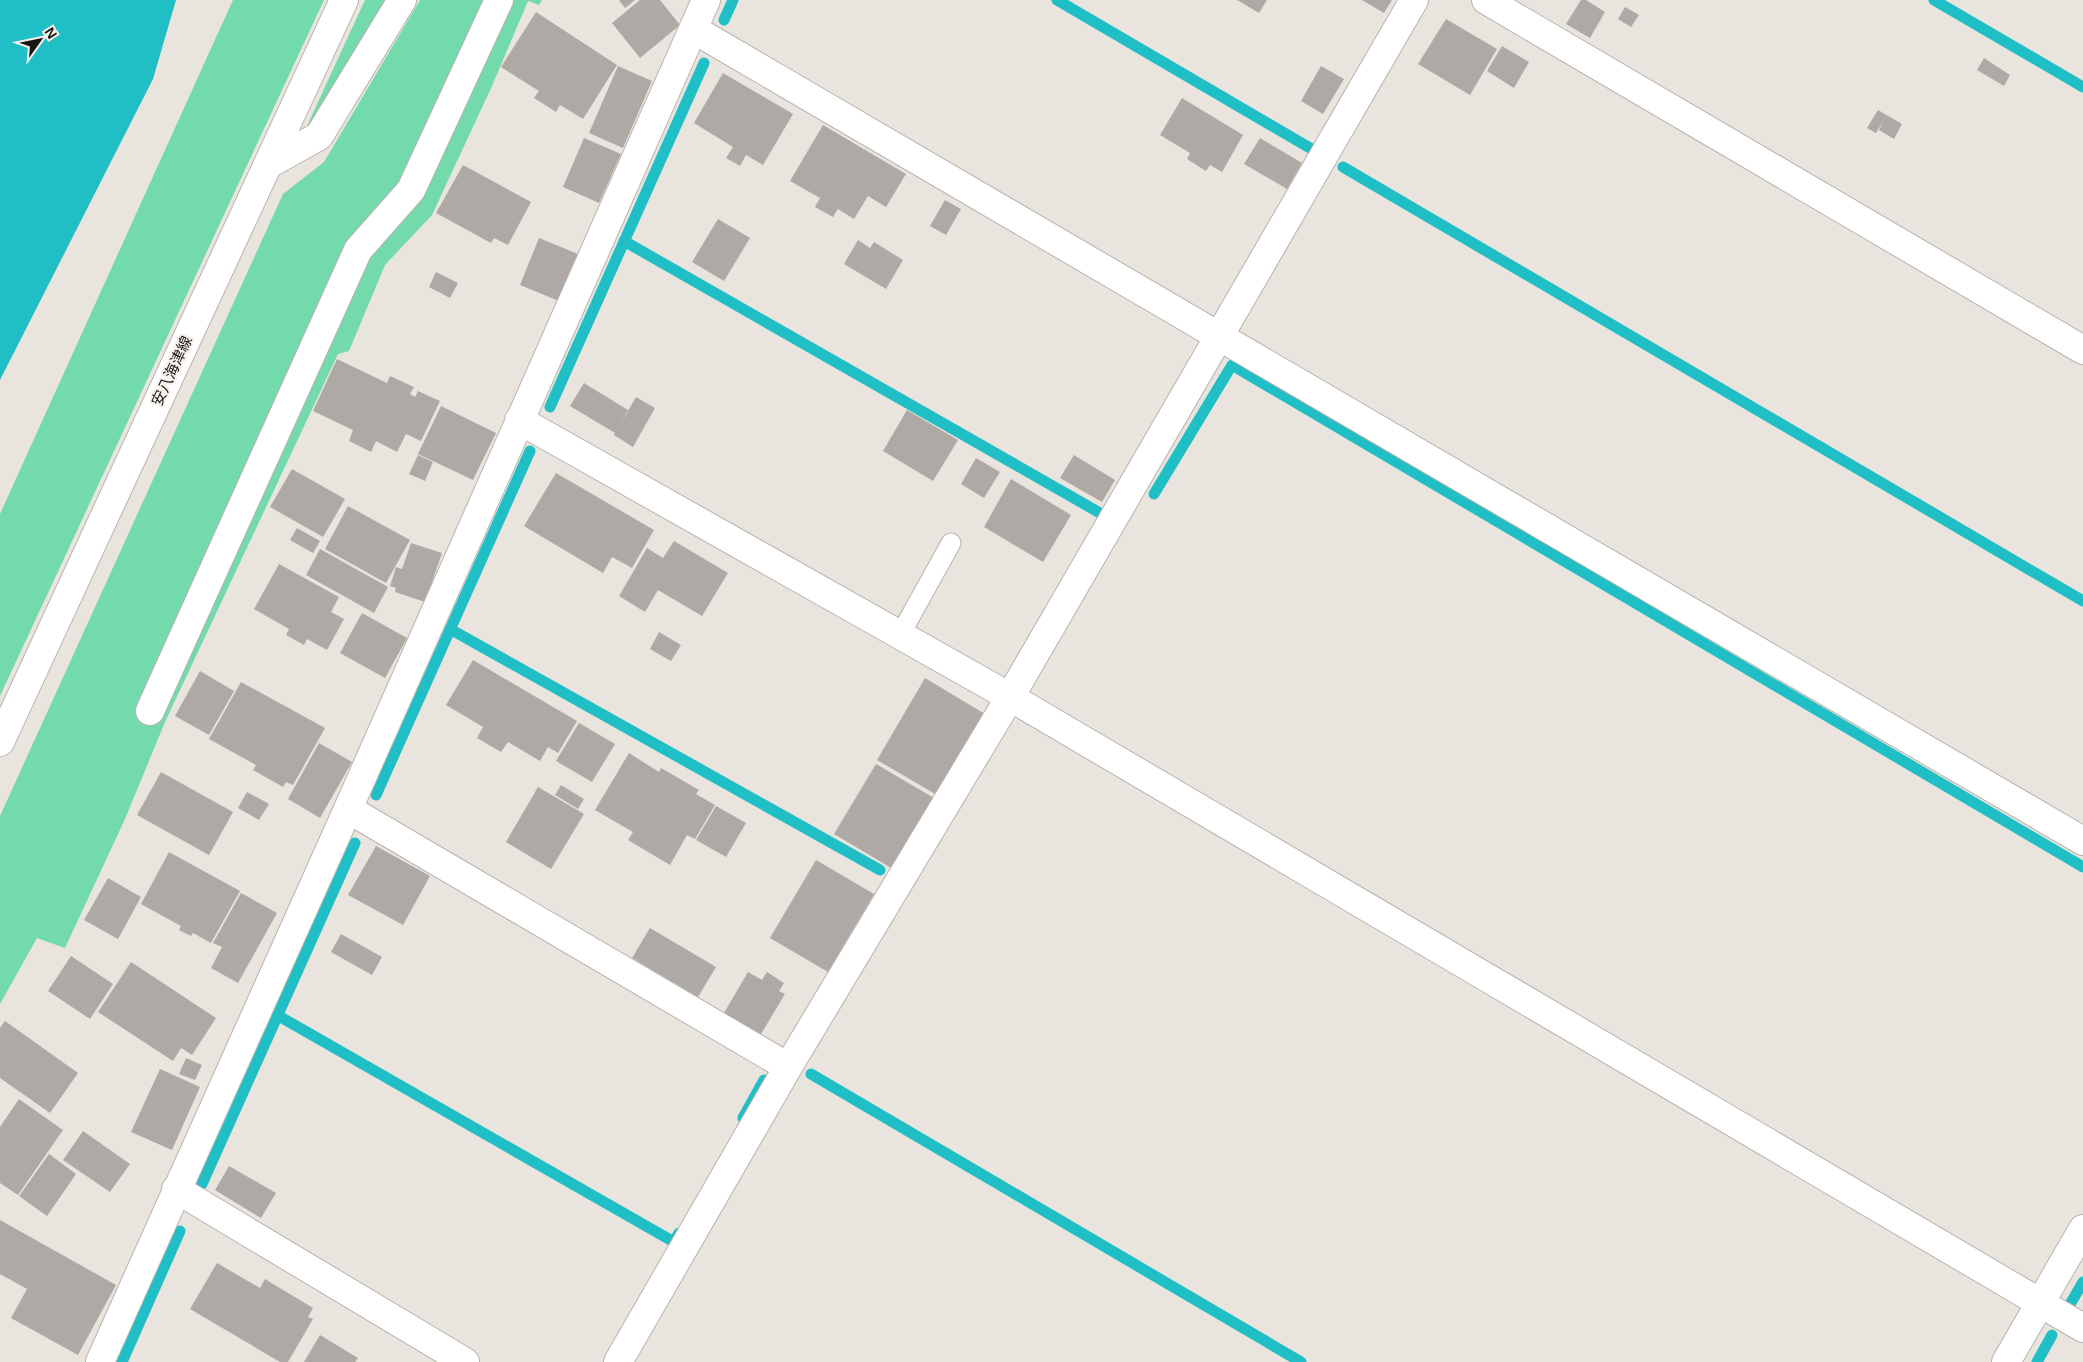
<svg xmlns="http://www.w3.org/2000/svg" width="2083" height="1362" font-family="Arial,'Noto Sans JP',sans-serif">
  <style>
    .green { fill: #72daad }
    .water { fill: #20bec5 }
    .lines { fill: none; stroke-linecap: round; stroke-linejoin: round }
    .stream { stroke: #20bec5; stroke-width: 11 }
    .building { fill: #aea9a4 }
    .lane-casing { stroke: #b9b3ae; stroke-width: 21 }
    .street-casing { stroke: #b9b3ae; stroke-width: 30 }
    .secondary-casing { stroke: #b9b3ae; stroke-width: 30 }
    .lane { stroke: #fff; stroke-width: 19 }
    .street { stroke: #fff; stroke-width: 28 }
    .secondary { stroke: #fff; stroke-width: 28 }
    .labels { text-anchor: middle; stroke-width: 4.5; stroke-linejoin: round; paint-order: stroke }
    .street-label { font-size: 15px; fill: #191715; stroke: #f7f1eb }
  </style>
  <rect width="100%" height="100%" fill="#e9e4de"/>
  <path class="green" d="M233,0H324L0,696V514Z
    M365,0H392L319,122L307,126Z
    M420,0H489L373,246L510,0H542L539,5L528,1L492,86L432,215L385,265L349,351L338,354L165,722L125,819L65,948L37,938L0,1004V816L283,194L324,162Z"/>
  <path class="water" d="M0,0H176L153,79L0,380Z"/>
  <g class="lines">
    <path class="stream" d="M1057,0L1310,148
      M1934,0L2083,87
      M724,20L733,0
      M1343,167L2083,601
      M624,241L1100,513
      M550,407L704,63
      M1154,494L1232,365L2083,867
      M450,629L880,870
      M376,795L530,451
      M277,1015L674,1242L679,1233
      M811,1074L1301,1362
      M743,1118L764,1080
      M202,1184L355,843
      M2069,1306L2083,1282
      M122,1362L180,1231
      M2037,1362L2052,1335"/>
  </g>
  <path class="building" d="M619,0H635L625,8Z
    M640,0H660L680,25L640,58L612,23Z
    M1237,0H1267L1259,13Z
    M1362,0H1392L1384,13Z
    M1581,0H1586L1605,12L1590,38L1566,24Z
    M1625,7L1639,15L1631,27L1618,19Z
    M536,12L617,65L583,119L560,105L556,112L534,98L539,91L501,67Z
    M1446,19L1497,49L1470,95L1418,64Z
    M1502,46L1529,62L1514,88L1487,71Z
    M1984,58L2010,75L2004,86L1977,70Z
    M618,66L652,81L623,148L589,133Z
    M1321,66L1344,79L1323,114L1301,101Z
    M723,73L793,114L763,165L746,155L740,166L726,158L733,147L694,123Z
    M1182,98L1243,135L1222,172L1210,165L1206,171L1187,159L1190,153L1160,135Z
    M1878,110L1902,124L1894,139L1879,130L1884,120L1876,133L1867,128Z
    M823,125L906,174L886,207L868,196L854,219L838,209L833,217L815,207L820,198L790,181Z
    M584,138L621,154L599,203L563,187Z
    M1260,138L1302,163L1287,189L1244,164Z
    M463,165L531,202L508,245L494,238L491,243L436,213Z
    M945,200L961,209L946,235L930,226Z
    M718,219L750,238L724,281L692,262Z
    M539,238L578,254L559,301L520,285Z
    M858,240L870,248L874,242L903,260L886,289L844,264Z
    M436,272L458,283L450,298L429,287Z
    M337,359L387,383L390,376L414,387L410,394L415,397L418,391L440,401L421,441L406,434L397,452L376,441L371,452L349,441L353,430L313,411Z
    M584,383L628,410L617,430L636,397L655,408L633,447L614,435L615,433L570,406Z
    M441,406L496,433L473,480L418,454Z
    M907,410L958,440L933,481L883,451Z
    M418,455L433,462L425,481L409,474Z
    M1074,455L1115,480L1102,502L1060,478Z
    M976,458L1000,472L984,498L961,484Z
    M292,469L345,499L323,537L270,507Z
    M556,473L654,530L632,568L612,557L603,573L524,526Z
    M1011,479L1071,515L1043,562L984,527Z
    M348,506L410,540L386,583L325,549Z
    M297,528L320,541L313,553L290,540Z
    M674,541L728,573L702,616L658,590L645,612L619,596L647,548L663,558Z
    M411,543L442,553L425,602L395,592L396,588L390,586L396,567L402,569Z
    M320,549L388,587L374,613L306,575Z
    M279,564L339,597L331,612L344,619L327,650L307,639L304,645L286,635L289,629L254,609Z
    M362,613L407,638L385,678L340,653Z
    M659,632L681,645L671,661L650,649Z
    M473,660L577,721L558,753L548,747L540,761L508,742L501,752L477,738L483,727L446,705Z
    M200,671L234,691L209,735L175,716Z
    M925,678L985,714L937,795L877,760Z
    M241,682L325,728L293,785L286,782L283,787L253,770L256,765L209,739Z
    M579,723L615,744L592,782L556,761Z
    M319,743L352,762L320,818L288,799Z
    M629,753L659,772L661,768L699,790L696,794L715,805L695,839L687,835L670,865L628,840L633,832L595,810Z
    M876,764L934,798L893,869L834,834Z
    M161,772L233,812L209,855L137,815Z
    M561,785L584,799L578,809L555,795Z
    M538,787L584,814L551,869L506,842Z
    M247,792L269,804L259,820L238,808Z
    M716,806L746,823L726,857L696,840Z
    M376,846L430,876L403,925L348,895Z
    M169,852L240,891L211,943L193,933L191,936L179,930L181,926L141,904Z
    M816,860L874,894L828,972L770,938Z
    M108,878L141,897L118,939L84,920Z
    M241,893L277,913L238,983L211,968L222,947L213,943Z
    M650,928L716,967L698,997L632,958Z
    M341,934L382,957L372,975L331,952Z
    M71,956L113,984L90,1019L48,991Z
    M131,962L216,1018L192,1055L181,1048L173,1061L98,1012Z
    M748,972L762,980L767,972L784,983L779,991L785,994L761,1034L724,1013Z
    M5,1021L78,1073L50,1113L0,1078V1028Z
    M186,1058L202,1065L195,1080L179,1074Z
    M160,1069L200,1087L172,1150L131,1132Z
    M19,1099L63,1130L18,1195L0,1183V1127Z
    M83,1131L130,1164L110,1192L63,1160Z
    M49,1154L76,1174L47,1216L19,1196Z
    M229,1166L276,1193L261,1218L215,1190Z
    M0,1220L116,1285L78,1355L11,1318L27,1289L0,1274Z
    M217,1263L260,1288L265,1279L313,1308L308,1317L313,1319L288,1362H280L190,1309Z
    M320,1335L358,1358L355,1362H304Z"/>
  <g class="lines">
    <defs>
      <path id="lane" d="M900,635L951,543"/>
      <path id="street" d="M1486,0L2083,350
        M693,29L2083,841
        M269,164L319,136L402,0
        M519,420L1010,697L2083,1328
        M150,711L358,250L411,190L499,0
        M348,809L788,1067
        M176,1189L465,1362
        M100,1362L348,809L706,0
        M618,1362L788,1067L1010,697L1414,0
        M2006,1362L2083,1229"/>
      <path id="secondary" d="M0,742L344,0"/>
    </defs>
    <use href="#lane" class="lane-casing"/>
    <use href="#street" class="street-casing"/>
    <use href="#secondary" class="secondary-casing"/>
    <use href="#lane" class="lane"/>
    <use href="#street" class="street"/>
    <use href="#secondary" class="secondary"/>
  </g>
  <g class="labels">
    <g class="street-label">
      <text transform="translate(172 371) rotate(-65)" y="5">安八海津線</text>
    </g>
  </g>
  <g transform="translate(40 40) rotate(57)" stroke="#f7f1eb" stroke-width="4" paint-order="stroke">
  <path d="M0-4L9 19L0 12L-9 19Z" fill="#191715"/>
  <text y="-8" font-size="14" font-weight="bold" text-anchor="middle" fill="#191715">N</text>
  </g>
</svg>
